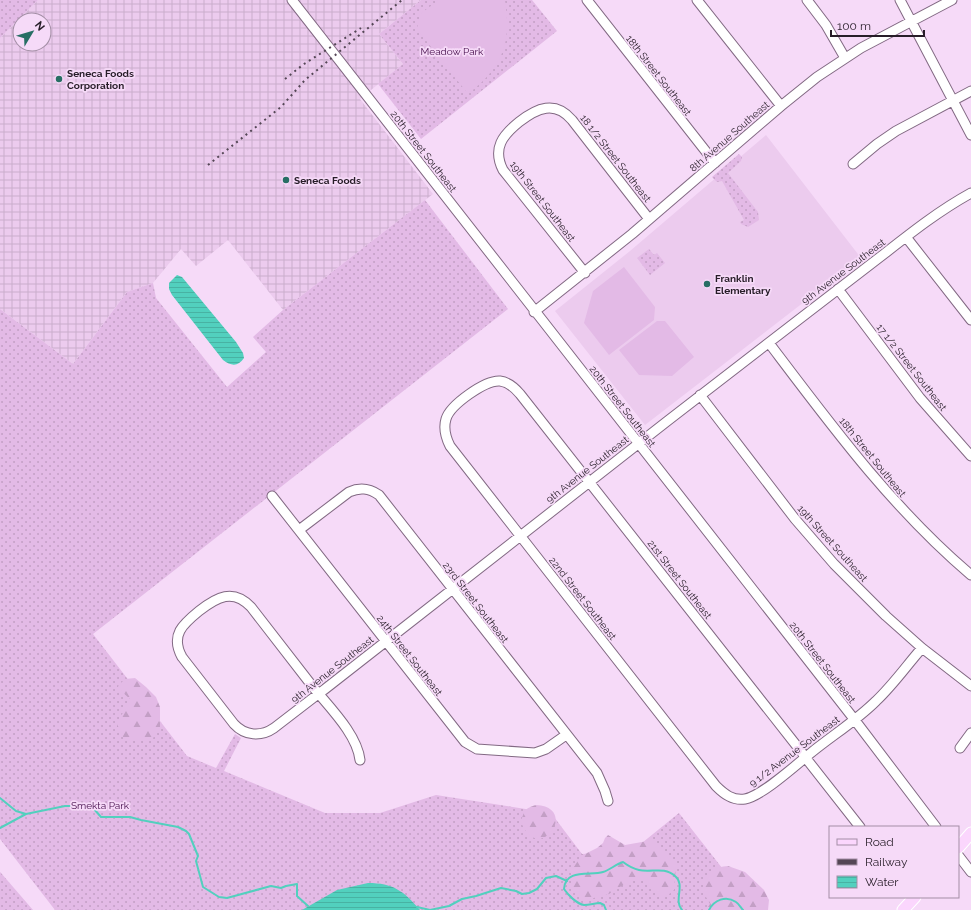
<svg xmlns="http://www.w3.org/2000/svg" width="971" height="910" font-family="Raleway,sans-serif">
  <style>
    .built { fill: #eccbee }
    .industrial { fill: url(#industrial-grid); fill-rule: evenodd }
    .grass { fill: url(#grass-dots) }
    .forest { fill: url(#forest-firs) }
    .pitch { fill: #e3bae6 }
    .water { fill: url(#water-rules) }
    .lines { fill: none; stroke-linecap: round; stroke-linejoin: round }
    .stream { stroke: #52d0be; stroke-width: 2 }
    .minor-casing { stroke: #826983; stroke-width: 11 }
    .major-casing { stroke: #fff; stroke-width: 13 }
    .minor { stroke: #fff; stroke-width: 9 }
    .major { stroke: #fbd6fd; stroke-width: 11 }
    .rail { stroke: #544655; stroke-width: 2; stroke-dasharray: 2 4; stroke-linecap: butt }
    .poi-dot { fill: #276e64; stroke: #f6daf8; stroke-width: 1.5 }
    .labels { text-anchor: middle; stroke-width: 3.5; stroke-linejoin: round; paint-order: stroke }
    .park-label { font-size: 10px; fill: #440c4a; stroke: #f6daf8 }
    .poi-label { font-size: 10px; font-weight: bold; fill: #271d28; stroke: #f6daf8; text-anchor: start }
    .street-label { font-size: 10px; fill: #271d28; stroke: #f6daf8 }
  </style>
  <defs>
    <pattern id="industrial-grid" width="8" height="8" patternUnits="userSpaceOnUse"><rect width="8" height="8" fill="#eccbee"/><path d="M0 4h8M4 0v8" fill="none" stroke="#caaecc"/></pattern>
    <pattern id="grass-dots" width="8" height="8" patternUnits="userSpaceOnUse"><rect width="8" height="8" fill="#e3bae6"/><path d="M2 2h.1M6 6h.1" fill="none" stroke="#c39fc5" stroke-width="1.8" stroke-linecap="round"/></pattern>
    <pattern id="forest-firs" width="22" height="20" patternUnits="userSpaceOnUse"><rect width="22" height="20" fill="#e3bae6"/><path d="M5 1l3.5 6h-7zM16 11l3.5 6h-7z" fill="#c39fc5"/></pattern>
    <pattern id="water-rules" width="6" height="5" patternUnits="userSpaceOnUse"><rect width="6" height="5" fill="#52d0be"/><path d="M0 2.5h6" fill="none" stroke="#48b2a3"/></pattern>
  </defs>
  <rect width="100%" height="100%" fill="#f6daf8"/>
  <path class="built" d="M766,135L861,258L645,425L555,311L630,251Z"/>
  <path class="industrial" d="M38,0H421L379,34L403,64L360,99L433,194L283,310L228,240L196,266L181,249L153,283L127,292L73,364L0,309V38ZM20,20H44V44H20Z"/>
  <path class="grass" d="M0,0H38L0,38Z
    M421,0H532L557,31L421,139L378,84L403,64L379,34Z
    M739,154L742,157L741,161L728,173L758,212L759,220L748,227L741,224L740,222L744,220L722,181L717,182L712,177Z
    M425,200L508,309L93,634L187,756L216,768L235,734L241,738L224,771L325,813H380L436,795L551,813L582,854L632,851L679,813L755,910H55L0,839V309L73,364L127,292L153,283L156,298L227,387L266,352L253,337L283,310Z
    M649,249L654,255L657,253L665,263L650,275L637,258Z
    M0,872L1,873L33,910H0Z"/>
  <path class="forest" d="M135,678L146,687L156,697L160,707V727L153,738L143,741L126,740L117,730V722L131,700L117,687L125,679Z
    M536,805C580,807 539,867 521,822C524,811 525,808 536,805Z
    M608,835L625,845L653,840C658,851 669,857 676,866L674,890L668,895H661L644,880L635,879L616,889L609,894L586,900L579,896L574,892L572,884V870L581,856L597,848L603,843L605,838Z
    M728,866L745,872L764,890L769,900L768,910H706L710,904C708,899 703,894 703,889C702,873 715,867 728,866Z"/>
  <path class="pitch" d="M439,0H505V1C512,43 502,68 468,94L417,29L420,14Z
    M624,267L655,307L654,320L609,355L584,323L593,291Z
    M657,321H665L694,357L672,376L639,375L619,350Z"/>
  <path class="water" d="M177,275L182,277L236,342L243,353L244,358C238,367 231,366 223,360L172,295L169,289V283Z
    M368,883C393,883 404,891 420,910H302L337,890Z"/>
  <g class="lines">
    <path class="stream" d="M0,798L16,811L26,814
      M0,828L26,814L65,806H82L94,809L101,817H130L141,820L178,827L186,831L189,834L198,856L196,861L203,887L219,897L227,898L271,886L281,888L286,886L297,884V896L308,906
      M417,907L430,910
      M430,910L449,906L462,899L476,896L501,888L516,891L522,894L529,893L537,889L546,878L556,876L567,881
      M606,910L604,905L600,903C595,903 590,905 584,905C577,904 568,895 564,889C565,868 591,876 603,872C610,870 616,864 623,862C627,865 634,869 639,870C651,873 664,866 675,876C686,885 673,900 682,910
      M709,910C714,900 726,895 736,902C739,904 741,908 743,910"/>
    <defs>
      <path id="minor" d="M292,0L854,719L936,827
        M587,0L715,163
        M697,0L781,106
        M807,0L826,25L845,58
        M900,0L971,135
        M853,164L877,144L896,131L971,91
        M906,237L971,320
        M585,273L503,170C492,148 503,135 519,122C537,108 555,100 572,120L649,219
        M838,289L920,398L971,456
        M534,312L632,234L781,106L817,77L861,48L952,0
        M769,343C831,425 892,508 971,575
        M700,395L795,519L834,564L886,616L922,648L971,686
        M272,496L465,742L477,749L535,753L546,749L566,735
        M299,530L349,492C360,487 369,488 379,495L597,773L605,791L608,801
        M960,748L971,733
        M360,760C357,734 329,707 313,687L251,607C233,588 217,597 199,611C183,624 170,635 182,657L234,724C245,736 261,737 274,728L313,698L325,689C472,573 619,458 767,344C806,314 845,284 884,254C912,232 940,210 971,193
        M860,827L805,757L800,750L520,394C515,388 508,382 500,381C485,380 450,405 446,419C443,429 446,438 450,446L716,786C724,794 733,801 745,799C762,796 797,764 812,752C833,735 857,720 876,701C893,685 907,665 922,648
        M958,855L971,872"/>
      <path id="major" d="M958,848L971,833
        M903,910L915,897"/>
    </defs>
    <use href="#minor" class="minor-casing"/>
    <use href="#major" class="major-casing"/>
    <use href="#minor" class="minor"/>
    <use href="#major" class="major"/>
    <path class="rail" d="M285,79L304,64L361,28
      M208,165L281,107L305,80L402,0"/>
  </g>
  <g class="poi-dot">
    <circle cx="59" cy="79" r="4"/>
    <circle cx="286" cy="180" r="4"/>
    <circle cx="707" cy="284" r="4"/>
  </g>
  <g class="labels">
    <g class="park-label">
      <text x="452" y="55">Meadow Park</text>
      <text x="100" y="809">Smekta Park</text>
    </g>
    <g class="poi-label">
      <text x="67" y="77">Seneca Foods<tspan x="67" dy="12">Corporation</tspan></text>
      <text x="294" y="184">Seneca Foods</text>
      <text x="715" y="282">Franklin<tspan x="715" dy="12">Elementary</tspan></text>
    </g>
    <g class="street-label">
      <text transform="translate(659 75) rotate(52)" y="4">18th Street Southeast</text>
      <text transform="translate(729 136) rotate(-41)" y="4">8th Avenue Southeast</text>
      <text transform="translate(424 151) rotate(52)" y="4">20th Street Southeast</text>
      <text transform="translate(616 158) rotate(52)" y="4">18 1/2 Street Southeast</text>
      <text transform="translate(543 201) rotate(52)" y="4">19th Street Southeast</text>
      <text transform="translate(843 271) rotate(-37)" y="4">9th Avenue Southeast</text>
      <text transform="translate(912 367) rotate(52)" y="4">17 1/2 Street Southeast</text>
      <text transform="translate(623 406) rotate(52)" y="4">20th Street Southeast</text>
      <text transform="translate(873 457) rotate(51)" y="4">18th Street Southeast</text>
      <text transform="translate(587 469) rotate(-38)" y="4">9th Avenue Southeast</text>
      <text transform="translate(833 543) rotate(48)" y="4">19th Street Southeast</text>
      <text transform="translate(680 579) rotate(52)" y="4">21st Street Southeast</text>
      <text transform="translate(583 598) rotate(52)" y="4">22nd Street Southeast</text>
      <text transform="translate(476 602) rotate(52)" y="4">23rd Street Southeast</text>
      <text transform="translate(410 655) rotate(52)" y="4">24th Street Southeast</text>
      <text transform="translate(823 662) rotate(52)" y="4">20th Street Southeast</text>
      <text transform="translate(332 669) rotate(-38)" y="4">9th Avenue Southeast</text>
      <text transform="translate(794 751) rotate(-37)" y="4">9 1/2 Avenue Southeast</text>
    </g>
  </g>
  <rect x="829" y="826" width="130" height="72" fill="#f6daf8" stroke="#a38ea5"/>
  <rect x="837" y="839" width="20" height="6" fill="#fbd6fd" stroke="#a38ea5"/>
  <text x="865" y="846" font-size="12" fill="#271d28">Road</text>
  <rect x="837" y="859" width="20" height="6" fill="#544655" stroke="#a38ea5"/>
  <text x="865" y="866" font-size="12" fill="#271d28">Railway</text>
  <rect x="837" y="876" width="20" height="12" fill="url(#water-rules)" stroke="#a38ea5"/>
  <text x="865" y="886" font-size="12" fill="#271d28">Water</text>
  <g transform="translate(32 32) rotate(52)"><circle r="19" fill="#f6daf8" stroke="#a38ea5"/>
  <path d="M0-3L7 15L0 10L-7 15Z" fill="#276e64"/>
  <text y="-6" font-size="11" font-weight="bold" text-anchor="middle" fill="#271d28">N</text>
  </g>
  <path d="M831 30v6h93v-6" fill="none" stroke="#271d28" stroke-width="2"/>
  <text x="837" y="30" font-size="12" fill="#271d28" stroke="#f6daf8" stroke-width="3" paint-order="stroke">100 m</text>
</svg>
